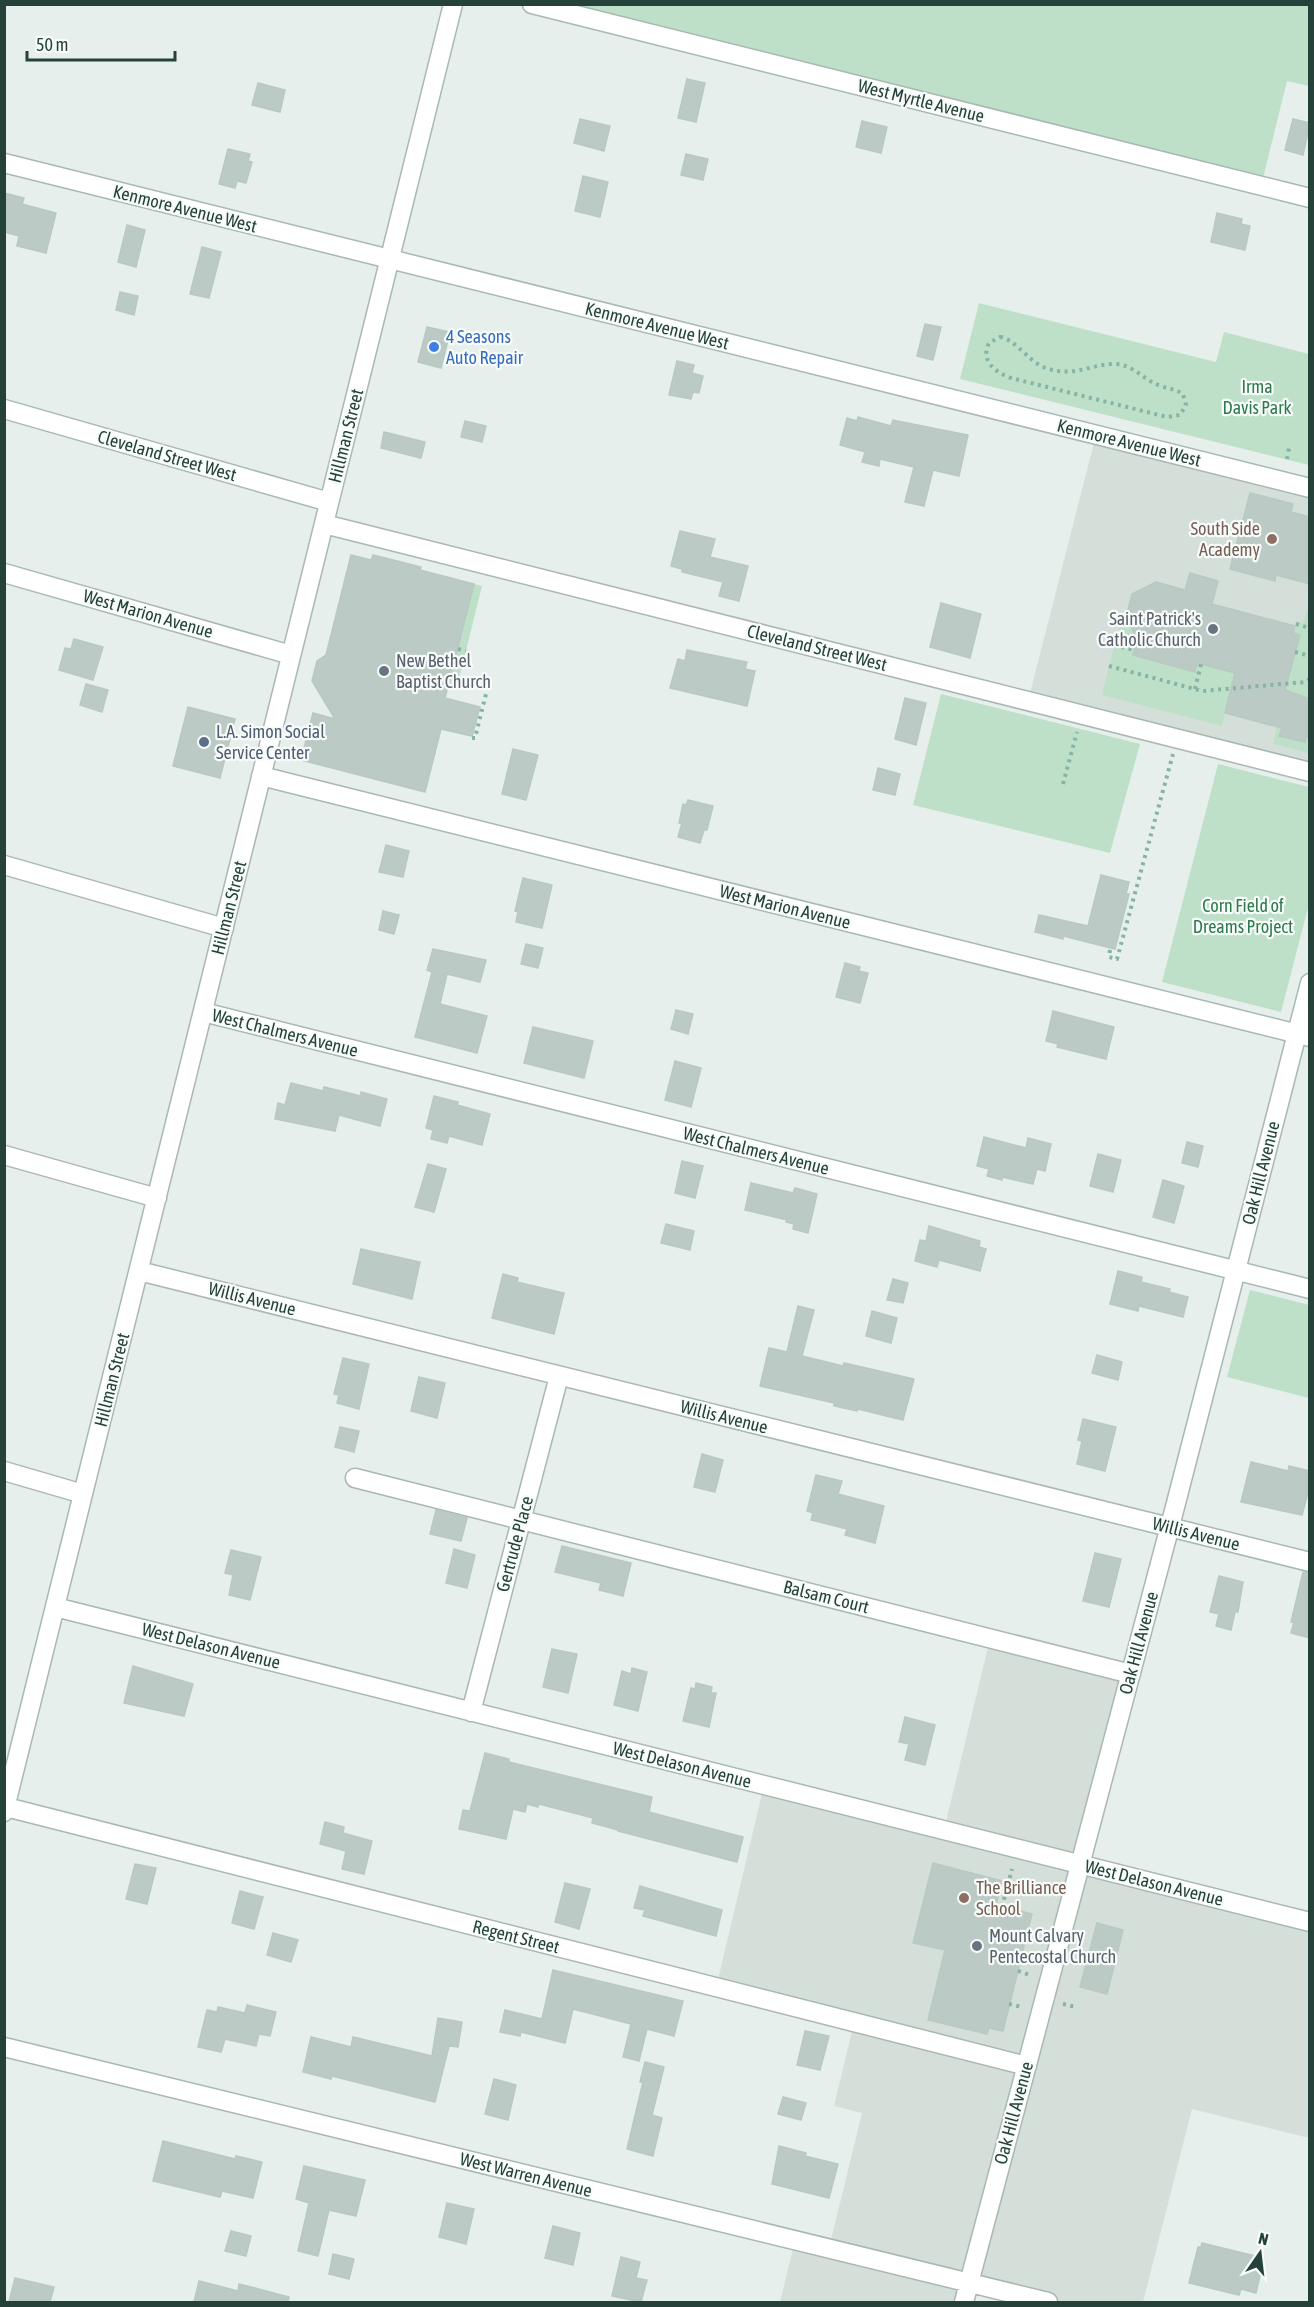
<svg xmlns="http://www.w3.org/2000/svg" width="1314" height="2307" font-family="'Asap Condensed',sans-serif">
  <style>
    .built { fill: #d4dfda }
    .green { fill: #bfe0c8 }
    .building { fill: #bbcac4; stroke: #b8c9c2; stroke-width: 1.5 }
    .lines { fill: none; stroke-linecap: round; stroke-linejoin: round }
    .minor-casing { stroke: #a8b8b2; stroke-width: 21 }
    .path { stroke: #86b3a5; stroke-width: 4; stroke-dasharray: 3 4.5; stroke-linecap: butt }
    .minor { stroke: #fff; stroke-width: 18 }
    .shop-dot { fill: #3f7fe0; stroke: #f7fbf9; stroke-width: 2 }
    .education-dot { fill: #8d6e63; stroke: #f7fbf9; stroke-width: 2 }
    .worship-dot { fill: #6b7280; stroke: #f7fbf9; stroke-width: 2 }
    .service-dot { fill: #5c6f8a; stroke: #f7fbf9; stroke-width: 2 }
    .labels { text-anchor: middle; stroke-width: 4.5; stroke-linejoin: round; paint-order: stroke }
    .street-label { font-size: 18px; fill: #24423a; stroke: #f7fbf9 }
    .shop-label { font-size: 18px; fill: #366cbe; stroke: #f7fbf9; text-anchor: start }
    .park-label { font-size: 18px; fill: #2d7a4b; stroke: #f7fbf9 }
    .education-label { font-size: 18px; fill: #785e54; stroke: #f7fbf9; text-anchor: end }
    .worship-label { font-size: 18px; fill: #5b616d; stroke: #f7fbf9; text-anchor: start }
    .service-label { font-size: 18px; fill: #4e5e75; stroke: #f7fbf9; text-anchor: start }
  </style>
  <rect width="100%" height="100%" fill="#e6efeb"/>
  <path class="built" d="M1096,435L1309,488V772L1028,701Z
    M990,1639L1131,1674L1081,1864L1309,1922V2138L1192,2109L1143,2302H1048L970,2283L964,2302H780L795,2241L829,2248L862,2113L834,2106L854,2023L716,1988L764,1785L944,1830Z"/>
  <path class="green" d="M532,5H1309V86L1287,81L1261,186Z
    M979,303L1216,362L1224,332L1309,354V465L960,379Z
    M474,584L482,586L457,687L449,685Z
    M1307,611H1309V699L1296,695V693L1276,687L1231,690L1222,726L1102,695L1122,615L1126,617L1137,639L1133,655L1195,672L1197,663L1290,670L1300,635L1293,633L1296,621L1303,623Z
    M941,694L1140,744L1110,853L913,805Z
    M1277,726L1282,727L1280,736L1304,742L1306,737L1309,738V753L1273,744Z
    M1218,764L1309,787V904L1281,1012L1162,982Z
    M1250,1290L1309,1305V1398L1227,1377Z"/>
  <path class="building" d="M687,79L705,83L696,122L678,118Z
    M258,83L285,90L280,112L252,105Z
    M580,119L610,126L604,151L574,143Z
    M1293,119L1310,123L1303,155L1285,150Z
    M862,121L887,127L881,153L856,147Z
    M228,149L250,154L248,161L252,162L246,183L237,181L235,188L219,184Z
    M686,154L708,159L703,180L681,175Z
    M583,176L608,182L600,217L575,211Z
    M4,193L24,198L22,204L56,213L46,253L17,246L19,236L4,232Z
    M1217,213L1242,219L1241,224L1250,226L1245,250L1211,242Z
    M127,225L145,230L136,267L118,262Z
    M202,247L221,252L209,298L190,294Z
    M120,292L138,296L134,315L116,310Z
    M925,324L941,327L933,360L917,356Z
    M427,327L450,332L441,368L418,362Z
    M677,361L694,365L692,373L703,376L699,393L693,392L691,399L669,395Z
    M858,417L891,426L893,420L968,435L959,476L933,470L924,506L905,502L914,467L880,459L879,466L862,462L865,452L840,445L847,418L857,421Z
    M465,421L486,426L482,442L461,437Z
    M384,432L425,442L421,458L381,448Z
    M1250,493L1293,504L1291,512L1310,517V584L1276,575L1275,581L1230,569Z
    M680,531L715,539L710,557L748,566L739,601L719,596L723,582L682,572V569L671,566Z
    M351,555L371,560L373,555L421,567L420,570L474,584L445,698L480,707L472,736L441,729L425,792L301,760L313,713L335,719L312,681L317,661L326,655Z
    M1190,573L1218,581L1212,604L1295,626L1293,633L1300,635L1285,690L1310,699V738L1306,737L1305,742L1279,736L1282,728L1225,713L1235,673L1197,663L1195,672L1133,655L1137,639L1126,617L1132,594L1156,582L1185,590Z
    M941,603L981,614L970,658L930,647Z
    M74,639L103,647L93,680L59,670L65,648L71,649Z
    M687,650L747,662L745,669L755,671L747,706L670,688L678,659L685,661Z
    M86,684L108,690L102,712L80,705Z
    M905,698L926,703L916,745L895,739Z
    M188,707L235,719L220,778L173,766Z
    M513,749L538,755L526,800L502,794Z
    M878,768L900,774L895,795L873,790Z
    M688,800L713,806L707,830H704L700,843L678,837L682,823H679L683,804L686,805Z
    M386,845L409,851L403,877L379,872Z
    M1101,875L1129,882L1126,894H1129L1115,949L1063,936V939L1035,932L1039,915L1088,926Z
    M523,878L552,885L542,928L516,922L518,912L515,911Z
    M383,911L399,915L394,934L379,930Z
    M526,944L543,948L538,968L521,964Z
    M433,949L486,960L480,982L447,974L440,1004L487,1016L477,1053L415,1037L432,972L427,970Z
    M845,963L860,967L859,971L868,973L860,1003L836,997Z
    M676,1010L693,1014L688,1034L671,1029Z
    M1053,1011L1114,1027L1106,1059L1057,1047L1058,1044L1046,1041Z
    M533,1027L593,1041L584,1078L524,1063Z
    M675,1061L701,1068L691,1107L665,1100Z
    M291,1083L323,1091L324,1087L361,1096V1092L387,1099L380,1126L339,1115L335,1131L275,1119L278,1103L285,1105Z
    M434,1096L458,1102L457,1105L490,1114L482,1145L449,1136L447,1143L431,1139L433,1130L426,1128Z
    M984,1137L1026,1148L1028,1138L1051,1144L1045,1171L1037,1169L1033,1184L1002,1177V1180L987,1176L989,1169L977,1166Z
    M1187,1142L1203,1146L1198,1167L1182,1163Z
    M1098,1154L1121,1160L1113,1192L1090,1186Z
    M682,1161L703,1166L695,1198L675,1193Z
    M428,1164L446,1169L434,1212L415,1207Z
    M1163,1180L1184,1186L1174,1223L1153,1217Z
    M751,1183L793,1193L795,1188L817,1194L808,1233L793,1229L794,1224L786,1222L787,1220L745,1210Z
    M666,1224L694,1231L690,1250L661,1243Z
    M929,1226L980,1241L979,1247L986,1249L980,1271L939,1260L937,1267L915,1261L920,1240L926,1241Z
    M361,1249L420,1262L412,1299L353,1284Z
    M1118,1271L1142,1277L1141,1282L1170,1289L1169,1292L1188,1297L1183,1317L1139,1306L1138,1311L1110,1304Z
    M503,1274L518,1278L517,1282L564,1293L554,1334L492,1318Z
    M893,1279L908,1283L903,1303L887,1300Z
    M798,1306L814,1310L802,1356L843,1366L844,1363L914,1379L903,1420L858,1409L857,1411L834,1406V1403L760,1386L769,1348L787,1352Z
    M872,1311L897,1318L891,1343L866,1336Z
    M1097,1355L1122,1362L1118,1380L1092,1373Z
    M343,1358L369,1364L359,1409L337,1403L339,1395L334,1394Z
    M419,1377L445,1383L437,1418L411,1411Z
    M1083,1419L1116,1427L1105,1471L1077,1464L1082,1441L1078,1440Z
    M340,1427L359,1431L354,1452L335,1447Z
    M702,1454L723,1460L715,1492L694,1487Z
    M1251,1462L1288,1471L1289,1466L1310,1471V1485L1302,1515L1241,1502Z
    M816,1475L842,1481L838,1494L884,1506L875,1543L845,1535L847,1529L811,1520L813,1513L807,1511Z
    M436,1510L467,1518L461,1541L430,1534Z
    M562,1546L631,1563L623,1596L599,1590L601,1583L555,1572Z
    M454,1549L475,1555L467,1588L446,1583Z
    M231,1550L261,1557L250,1600L229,1595L233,1575L225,1573Z
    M1095,1553L1121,1559L1109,1607L1083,1601Z
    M1303,1572L1310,1573V1638L1291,1633L1294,1622H1291Z
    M1219,1576L1243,1582L1238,1612H1235L1231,1630L1216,1626L1219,1614L1210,1612Z
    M552,1649L577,1654L568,1693L543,1687Z
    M133,1666L193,1684L184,1716L124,1703Z
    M632,1668L647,1672L638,1711L614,1705L622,1671L631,1674Z
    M696,1683L712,1687L711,1693H716L709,1727L683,1721L691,1688L695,1689Z
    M905,1717L935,1725L925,1765L905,1760L909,1744L899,1742Z
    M485,1753L509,1759V1762L652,1797L649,1812L743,1837L737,1862L618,1831V1830L592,1823L593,1818L539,1804L538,1807L527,1804L525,1812L513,1809L506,1839L459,1829L463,1810L470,1811Z
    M325,1822L344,1827L343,1833L372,1841L364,1874L342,1869L346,1851L320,1844Z
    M933,1863L1002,1881L996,1905L1032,1914L1003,2031L989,2028L987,2034L928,2020L945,1950L913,1943Z
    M135,1864L156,1868L147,1904L126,1899Z
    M565,1883L590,1889L579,1929L555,1922Z
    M640,1886L722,1910L716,1936L643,1916L645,1910L634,1908Z
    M240,1891L263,1897L254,1929L232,1923Z
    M1097,1923L1123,1930L1107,1994L1080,1987Z
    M273,1933L298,1940L291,1962L267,1955Z
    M553,1970L683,2001L674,2036L647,2029L639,2061L623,2057L631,2024L573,2009L565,2043L521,2032L520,2036L500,2032L505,2010L542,2019Z
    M247,2005L276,2012L270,2036L259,2034L256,2046L225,2039L221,2052L198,2047L207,2010L217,2012L218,2007L245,2013Z
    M438,2018L462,2022L458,2047L449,2046L435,2102L332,2076L331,2079L303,2072L311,2037L351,2047L353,2037L432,2056Z
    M805,2031L829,2036L820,2070L797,2065Z
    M645,2062L664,2067L652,2115L662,2118L653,2156L627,2149L643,2082H640Z
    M494,2079L516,2085L508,2120L485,2114Z
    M783,2097L806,2103L801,2120L778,2114Z
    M163,2141L235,2159L236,2156L262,2162L253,2198L222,2191L220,2197L153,2181Z
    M779,2146L806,2153L805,2156L838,2164L829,2198L772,2184Z
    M304,2166L365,2180L356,2216L329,2210L318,2256L298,2251L309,2203L296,2199Z
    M447,2203L474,2209L466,2244L439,2237Z
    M553,2226L580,2233L573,2265L545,2258Z
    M231,2231L251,2236L246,2256L225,2251Z
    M1202,2243L1264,2258L1256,2293L1241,2289L1239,2295L1189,2283L1198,2247H1201Z
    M333,2254L354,2259L349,2279L329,2274Z
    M621,2257L640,2262L636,2278L647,2280L641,2302L612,2296Z
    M15,2278L54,2287L50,2302H9Z
    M199,2281L238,2291L239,2284L255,2288L289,2297L288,2302H194Z"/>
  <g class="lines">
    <defs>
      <path id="minor" d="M532,4L1310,198
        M4,163L1310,488
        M4,409L329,502
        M324,524L1310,772
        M4,573L291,655
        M261,776L1310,1037
        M4,865L224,928
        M203,1012L1310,1289
        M4,1155L157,1198
        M139,1271L1310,1562
        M4,1471L83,1494
        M355,1478L1131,1674
        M55,1607L1310,1922
        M471,1712L559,1376
        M6,1807L1027,2066
        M4,1812L453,4
        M4,2047L1048,2302
        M964,2302L1175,1507L1310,983"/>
    </defs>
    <use href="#minor" class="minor-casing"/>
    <path class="path" d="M1000,337C1017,340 1028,362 1046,368C1074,378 1090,364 1115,364C1135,365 1144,381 1161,386C1169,389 1176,389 1183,394L1186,405L1180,415L1167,417L1011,378C995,372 980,361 989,343Z
      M1287,459L1289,448
      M1296,624L1310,628
      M1114,645L1134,650
      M458,649L466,651
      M1295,652L1310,656
      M1109,666L1202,691L1305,682L1310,679
      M1195,689L1201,664
      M472,738H475L486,694
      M1063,784L1077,732
      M1110,950L1109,957L1117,959L1173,754
      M1002,1907L1012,1869
      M1018,1971L1030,1975
      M1009,2004L1022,2007
      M1063,2004L1076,2007"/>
    <use href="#minor" class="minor"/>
  </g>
  <circle class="shop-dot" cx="434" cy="347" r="6"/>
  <g class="education-dot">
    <circle cx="1272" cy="539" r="6"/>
    <circle cx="964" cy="1898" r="6"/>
  </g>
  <g class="worship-dot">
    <circle cx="1213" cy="629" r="6"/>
    <circle cx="384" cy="671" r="6"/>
    <circle cx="977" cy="1946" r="6"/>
  </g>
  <circle class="service-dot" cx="204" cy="742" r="6"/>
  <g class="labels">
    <g class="street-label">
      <text transform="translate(921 101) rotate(14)" y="6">West Myrtle Avenue</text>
      <text transform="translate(185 209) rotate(14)" y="6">Kenmore Avenue West</text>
      <text transform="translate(657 326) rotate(14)" y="6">Kenmore Avenue West</text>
      <text transform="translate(346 436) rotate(-76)" y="6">Hillman Street</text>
      <text transform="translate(1129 443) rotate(14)" y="6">Kenmore Avenue West</text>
      <text transform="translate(167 456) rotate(16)" y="6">Cleveland Street West</text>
      <text transform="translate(148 614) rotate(16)" y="6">West Marion Avenue</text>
      <text transform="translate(817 648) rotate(14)" y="6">Cleveland Street West</text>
      <text transform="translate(785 907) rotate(14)" y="6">West Marion Avenue</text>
      <text transform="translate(229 908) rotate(-76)" y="6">Hillman Street</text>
      <text transform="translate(285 1033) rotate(14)" y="6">West Chalmers Avenue</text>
      <text transform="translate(756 1151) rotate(14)" y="6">West Chalmers Avenue</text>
      <text transform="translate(1261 1173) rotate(-76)" y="6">Oak Hill Avenue</text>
      <text transform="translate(252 1299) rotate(14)" y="6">Willis Avenue</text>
      <text transform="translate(112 1380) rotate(-76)" y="6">Hillman Street</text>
      <text transform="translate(724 1417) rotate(14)" y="6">Willis Avenue</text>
      <text transform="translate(1196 1534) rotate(14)" y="6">Willis Avenue</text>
      <text transform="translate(515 1544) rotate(-75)" y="6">Gertrude Place</text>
      <text transform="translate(826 1597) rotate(14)" y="6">Balsam Court</text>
      <text transform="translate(1139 1643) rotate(-75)" y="6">Oak Hill Avenue</text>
      <text transform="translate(211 1646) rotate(14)" y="6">West Delason Avenue</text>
      <text transform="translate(682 1765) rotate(14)" y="6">West Delason Avenue</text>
      <text transform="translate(1154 1883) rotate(14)" y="6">West Delason Avenue</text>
      <text transform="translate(516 1937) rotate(14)" y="6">Regent Street</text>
      <text transform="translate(1014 2113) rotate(-75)" y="6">Oak Hill Avenue</text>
      <text transform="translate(526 2175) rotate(14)" y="6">West Warren Avenue</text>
    </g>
    <g class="shop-label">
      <text x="446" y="343">4 Seasons<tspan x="446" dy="21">Auto Repair</tspan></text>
    </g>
    <g class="park-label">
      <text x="1257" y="393">Irma<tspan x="1257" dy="21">Davis Park</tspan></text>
      <text x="1243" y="912">Corn Field of<tspan x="1243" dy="21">Dreams Project</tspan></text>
    </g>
    <g class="education-label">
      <text x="1260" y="535">South Side<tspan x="1260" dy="21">Academy</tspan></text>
      <text x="976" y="1894" text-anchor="start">The Brilliance<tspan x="976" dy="21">School</tspan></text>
    </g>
    <g class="worship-label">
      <text x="1201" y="625" text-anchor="end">Saint Patrick's<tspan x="1201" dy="21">Catholic Church</tspan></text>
      <text x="396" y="667">New Bethel<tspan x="396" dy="21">Baptist Church</tspan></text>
      <text x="989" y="1942">Mount Calvary<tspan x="989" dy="21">Pentecostal Church</tspan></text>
    </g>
    <g class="service-label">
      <text x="216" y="738">L.A. Simon Social<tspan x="216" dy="21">Service Center</tspan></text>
    </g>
  </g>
  <rect width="1314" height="2307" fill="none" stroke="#24423a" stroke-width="12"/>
  <g transform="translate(1260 2253) rotate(14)" stroke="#f7fbf9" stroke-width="4.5" paint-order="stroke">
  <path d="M0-4.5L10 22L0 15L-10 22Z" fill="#24423a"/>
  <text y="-9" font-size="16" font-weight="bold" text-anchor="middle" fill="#24423a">N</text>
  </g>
  <path d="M27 51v9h148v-9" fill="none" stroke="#24423a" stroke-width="3"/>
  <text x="36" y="51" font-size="18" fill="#24423a" stroke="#f7fbf9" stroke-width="4.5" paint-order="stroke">50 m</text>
</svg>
